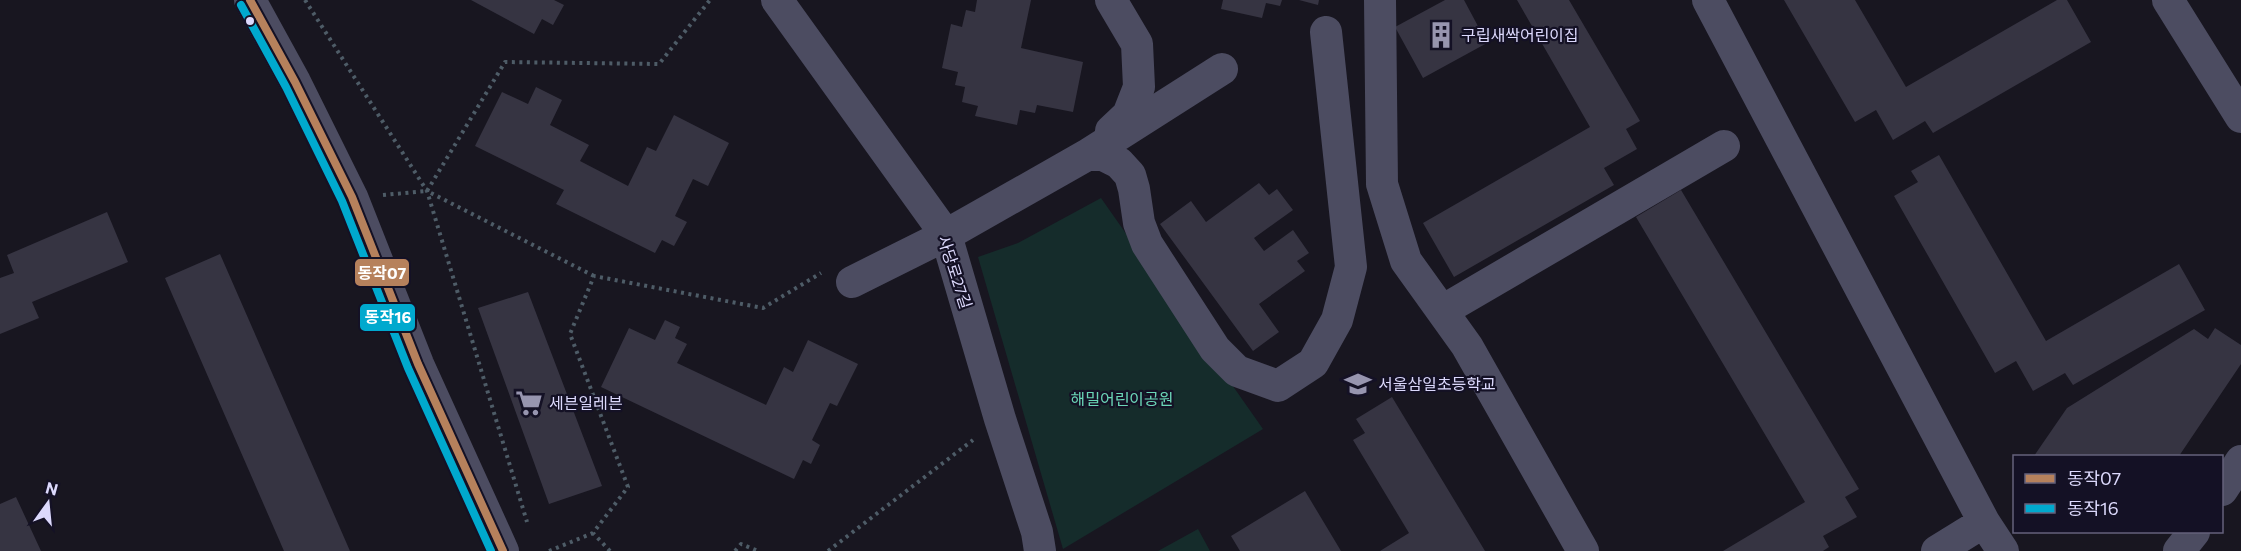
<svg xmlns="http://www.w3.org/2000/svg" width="2241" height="551" font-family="Commissioner,'Noto Sans KR',sans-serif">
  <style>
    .green { fill: #152c2b }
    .building { fill: #363442 }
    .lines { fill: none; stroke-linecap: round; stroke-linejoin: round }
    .path { stroke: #4e5c67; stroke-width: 4; stroke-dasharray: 3 4.5; stroke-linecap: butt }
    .minor { stroke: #4c4c61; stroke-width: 32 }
    .bus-1-casing { stroke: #141125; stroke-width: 12 }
    .bus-2-casing { stroke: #141125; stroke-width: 12 }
    .bus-1 { stroke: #b6815c; stroke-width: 8 }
    .bus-2 { stroke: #00a9ce; stroke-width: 8 }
    .bus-dot { fill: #dcd9fc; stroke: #141125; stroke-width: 2 }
    .labels { text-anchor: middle; stroke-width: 4.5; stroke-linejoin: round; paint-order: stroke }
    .poi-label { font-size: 16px; fill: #dcd9fc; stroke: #141125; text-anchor: start }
    .street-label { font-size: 16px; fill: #dcd9fc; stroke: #141125 }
    .park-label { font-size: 16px; fill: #6bd6b7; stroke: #141125 }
    .line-badge { stroke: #141125; stroke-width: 2 }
    .badge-label { font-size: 16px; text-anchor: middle; font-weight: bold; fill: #fff }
  </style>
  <rect width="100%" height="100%" fill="#181620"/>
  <path class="green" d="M1101,198L1263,429L1063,549L978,257L1018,243Z
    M1198,529L1210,551H1158Z"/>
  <path class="building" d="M471,0H554L564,5L553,25L542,19L534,34Z
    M977,0H1031L1021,48L1083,62L1073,112L1037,105L1035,113L1020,110L1017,125L975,116L978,106L962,102L965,87L955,85L958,72L942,68L951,24L962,27L966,10L975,12Z
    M1223,0H1282L1280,6L1266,3L1262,18L1221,9Z
    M1299,0H1319L1318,5Z
    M1445,0H1464L1487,43L1423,78L1395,27Z
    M1517,0H1569L1640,121L1626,129L1637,149L1604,168L1614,185L1454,277L1423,223L1590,127Z
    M1784,0H1855L1906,87L2057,0H2067L2091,42L1933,133L1925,121L1893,140L1876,110L1855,122Z
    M536,87L562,100L550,125L589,145L580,161L628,186L647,147L656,151L674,115L729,143L708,186L693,179L675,216L687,222L674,246L662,240L655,253L556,204L564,190L475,146L502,92L528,104Z
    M1939,155L2046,341L2179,264L2205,310L2073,385L2065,373L2033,391L2016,361L1995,373L1894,196L1918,182L1911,171Z
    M1259,183L1269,195L1277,189L1293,210L1254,238L1264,251L1293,230L1309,253L1297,261L1305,271L1259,304L1279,332L1253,351L1160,224L1191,201L1206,222Z
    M1681,190L1859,489L1845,497L1857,517L1823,536L1829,547L1823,551H1723L1805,502L1636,217Z
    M107,212L128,262L32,302L39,318L0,334V278L14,273L7,255Z
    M220,254L350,551H284L165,278Z
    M528,292L602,486L549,504L478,308Z
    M665,320L680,327L675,338L687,344L677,363L766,405L784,367L793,372L808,340L858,364L837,406L830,403L812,440L820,445L811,464L803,460L794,479L601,387L629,328L655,340Z
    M2215,328L2241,345V364L2179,456H2034L2067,408L2194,329L2208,339Z
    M1392,397L1485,551H1380L1409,533L1353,440L1365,433L1356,419Z
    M1305,491L1341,551H1240L1231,536Z
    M16,497L41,551H0V504Z"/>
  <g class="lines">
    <path class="path" d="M305,0L427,191L527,522
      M383,195L427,191
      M594,276L427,191L505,62L659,64L710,0
      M549,551L593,533
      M610,551L593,533L628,487L570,334L594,276L763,308L821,273
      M735,551L741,544L758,551
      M828,551L973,440"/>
    <path class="minor" d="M250,0L295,82L352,197L418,364L503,551
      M777,0L946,235L1000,419L1037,532L1040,551
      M1380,0L1382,184L1406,261L1467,346L1583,551
      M1708,0L1984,522L2003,551
      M2168,0L2241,117
      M1111,131L1128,115L1139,87L1137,44L1111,0
      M1087,155H1103L1119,163L1130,175L1134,189L1139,223L1147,244L1215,349L1237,371L1278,386L1313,363L1337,320L1351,267L1326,32
      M852,282L946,235L1087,155L1222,69
      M1442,311L1724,146
      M2222,490L2241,461
      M1937,551L1984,522
      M2179,551L2194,532"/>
    <defs>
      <path id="bus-1" d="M250,0L295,82L352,197L418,364L503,551"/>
      <path id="bus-2" d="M241,5L286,87L342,201L408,368L491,551"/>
    </defs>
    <use href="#bus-1" class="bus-1-casing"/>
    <use href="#bus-2" class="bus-2-casing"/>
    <use href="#bus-1" class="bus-1"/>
    <use href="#bus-2" class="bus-2"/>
  </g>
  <defs>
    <symbol id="building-bare" viewBox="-9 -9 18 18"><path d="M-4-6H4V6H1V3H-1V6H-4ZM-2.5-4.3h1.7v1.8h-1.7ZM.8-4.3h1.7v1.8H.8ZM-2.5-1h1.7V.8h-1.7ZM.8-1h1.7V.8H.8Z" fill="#9795af" stroke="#141125" stroke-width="2.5" paint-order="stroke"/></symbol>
    <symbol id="school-bare" viewBox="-9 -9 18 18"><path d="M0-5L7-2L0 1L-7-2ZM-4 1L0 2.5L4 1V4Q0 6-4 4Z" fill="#9795af" stroke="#141125" stroke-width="2.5" paint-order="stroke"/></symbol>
    <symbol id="supermarket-bare" viewBox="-9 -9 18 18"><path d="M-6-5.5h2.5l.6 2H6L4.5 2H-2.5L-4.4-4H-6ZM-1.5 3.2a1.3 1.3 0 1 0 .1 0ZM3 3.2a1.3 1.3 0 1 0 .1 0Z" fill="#9795af" stroke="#141125" stroke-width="2.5" paint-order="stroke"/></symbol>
  </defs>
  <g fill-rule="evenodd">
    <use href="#building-bare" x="1422" y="16" width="38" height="38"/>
    <use href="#school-bare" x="1339" y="365" width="38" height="38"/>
    <use href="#supermarket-bare" x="510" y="384" width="38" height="38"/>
  </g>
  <circle class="bus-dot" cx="250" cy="21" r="5"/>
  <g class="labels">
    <g class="poi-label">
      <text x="1461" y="41">구립새싹어린이집</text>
      <text x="1378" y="390">서울삼일초등학교</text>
      <text x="549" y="409">세븐일레븐</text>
    </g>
    <g class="street-label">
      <text transform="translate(955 272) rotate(72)" y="6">사당로27길</text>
    </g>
    <g class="park-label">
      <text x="1122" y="405">해밀어린이공원</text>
    </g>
  </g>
  <g class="line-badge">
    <rect x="354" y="258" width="56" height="29" rx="6" fill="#b6815c"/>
    <rect x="359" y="303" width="57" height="29" rx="6" fill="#00a9ce"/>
  </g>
  <g class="badge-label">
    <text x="382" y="279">동작07</text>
    <text x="388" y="323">동작16</text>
  </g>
  <rect x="2013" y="455" width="210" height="78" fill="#141125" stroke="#64617b" stroke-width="1.5"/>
  <rect x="2025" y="474" width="30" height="9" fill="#b6815c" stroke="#64617b" stroke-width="1.5"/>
  <text x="2067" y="485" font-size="18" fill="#dcd9fc">동작07</text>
  <rect x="2025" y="504" width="30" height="9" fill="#00a9ce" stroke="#64617b" stroke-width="1.5"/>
  <text x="2067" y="515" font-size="18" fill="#dcd9fc">동작16</text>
  <g transform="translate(48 503) rotate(15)" stroke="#141125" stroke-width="4.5" paint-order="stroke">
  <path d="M0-4.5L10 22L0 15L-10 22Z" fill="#dcd9fc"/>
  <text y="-9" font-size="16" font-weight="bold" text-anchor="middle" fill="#dcd9fc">N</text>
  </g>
</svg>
